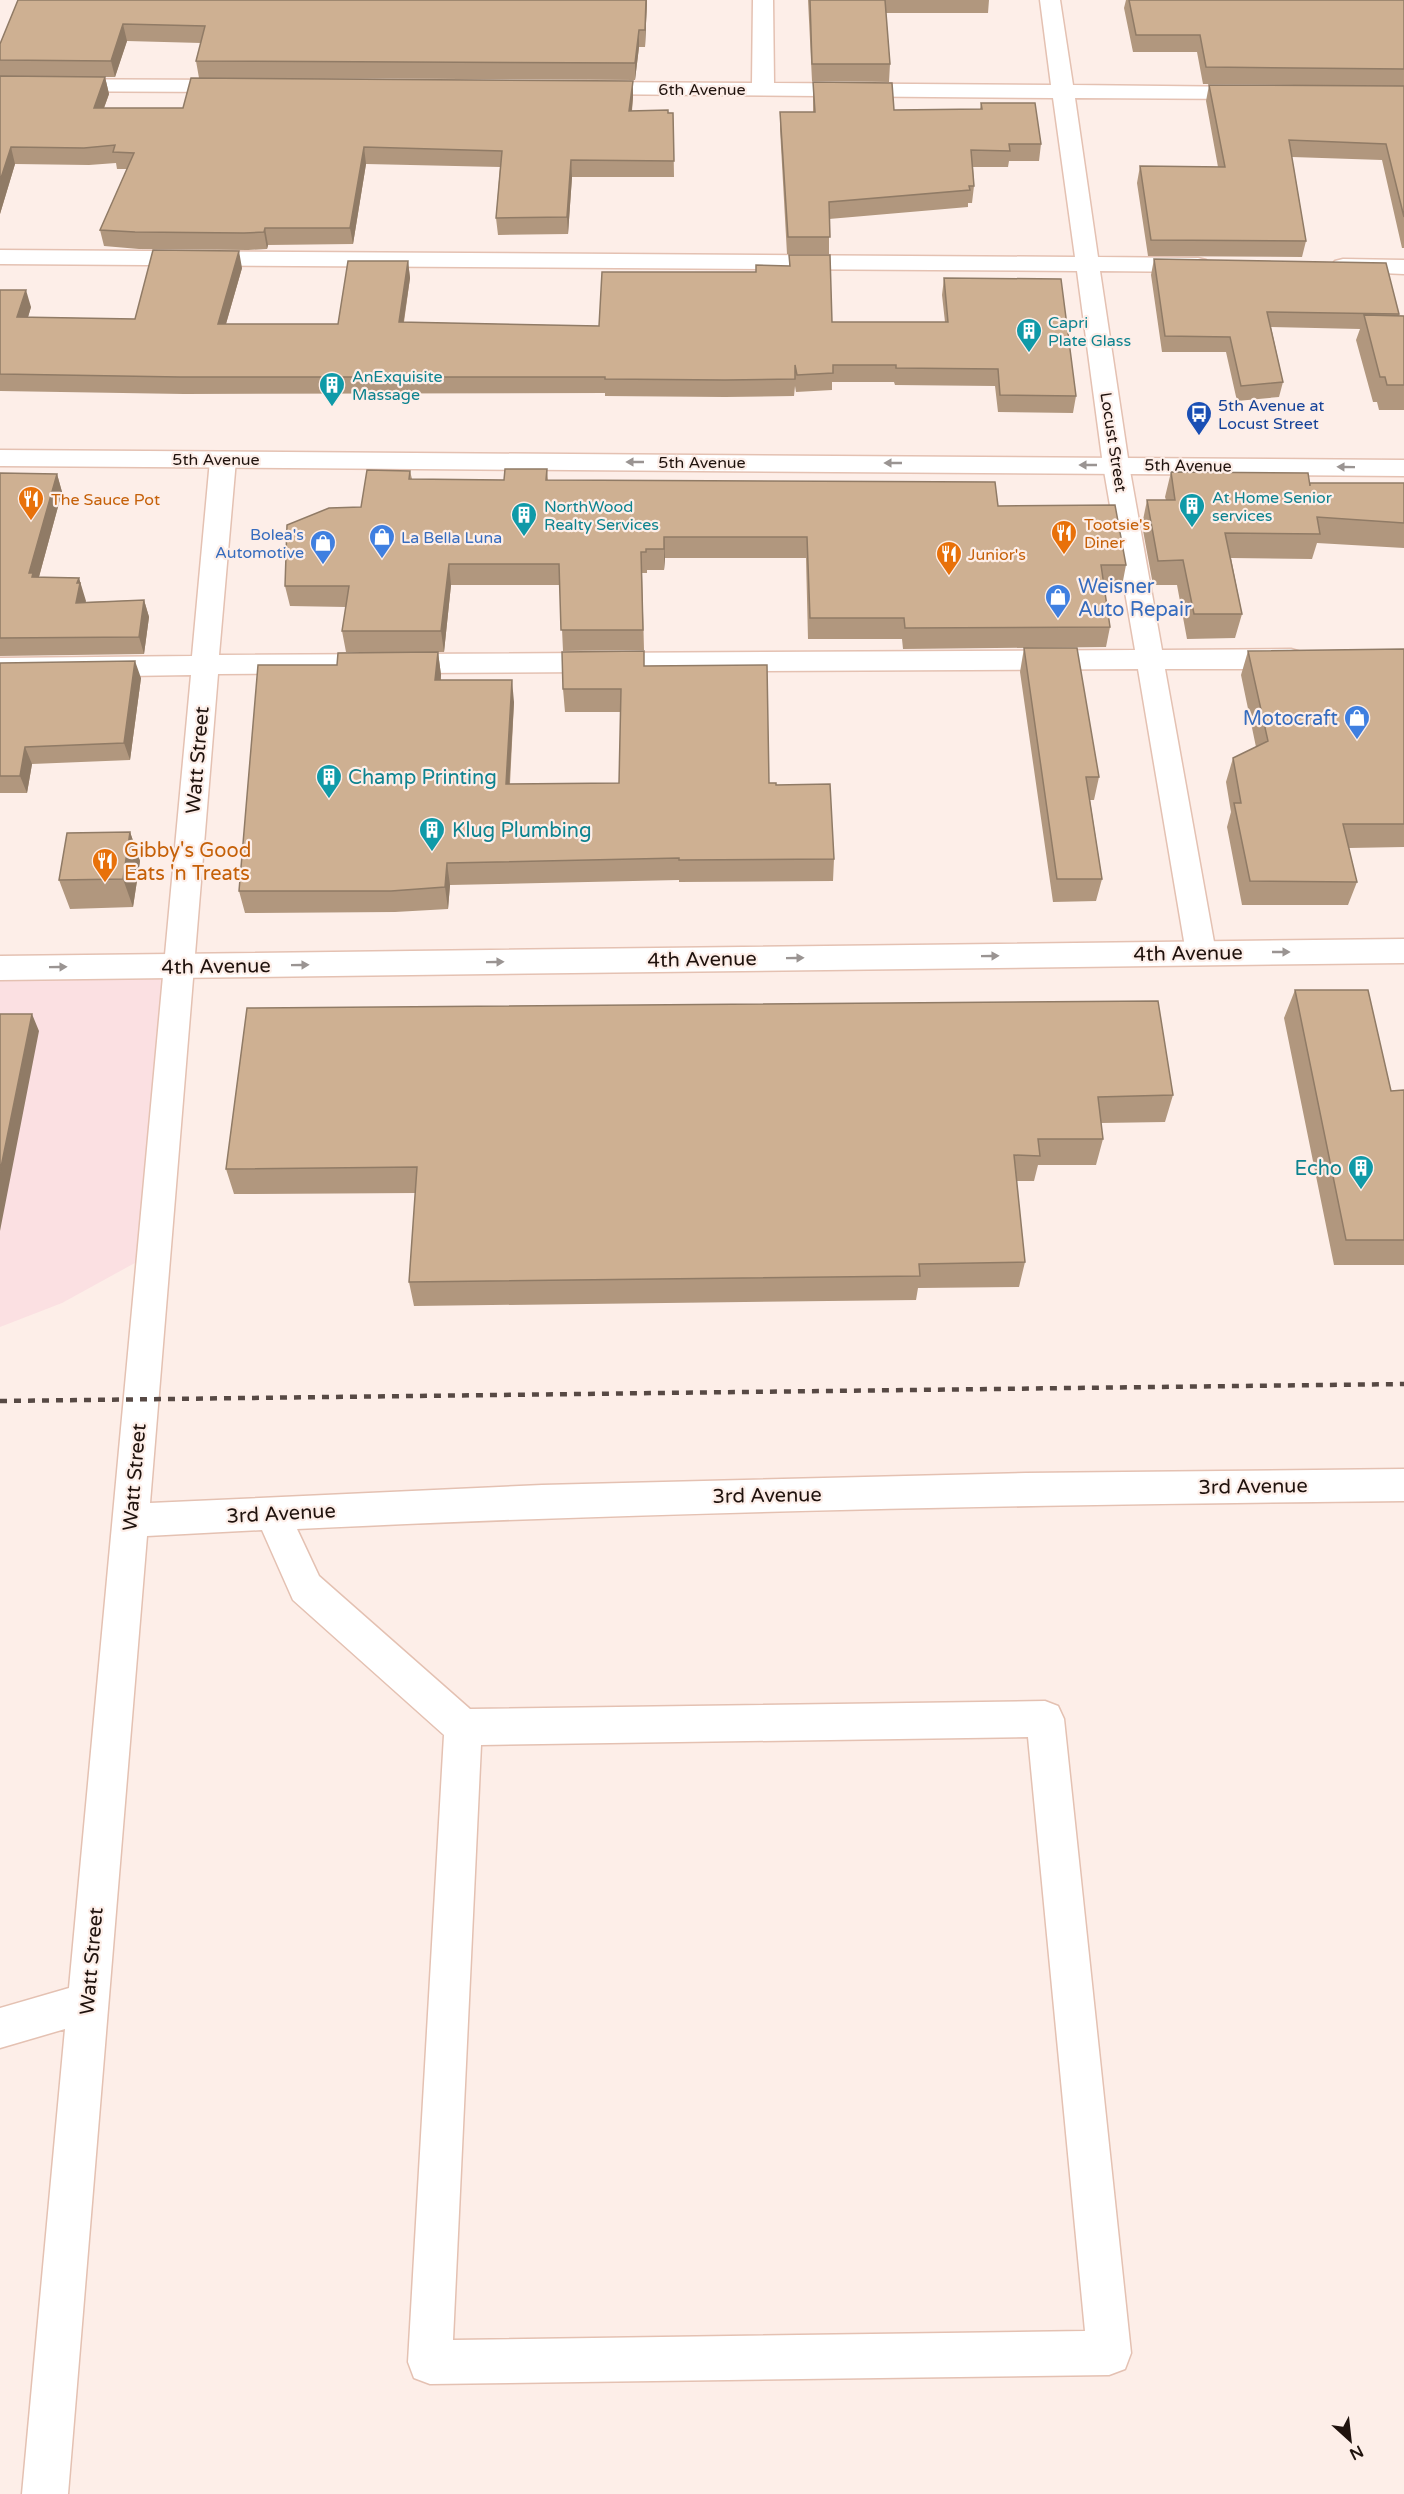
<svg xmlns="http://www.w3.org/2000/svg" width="1404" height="2494" font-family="'Varela Round',sans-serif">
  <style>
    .commercial { fill: #fbe0e2 }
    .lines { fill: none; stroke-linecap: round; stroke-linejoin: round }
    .minor-casing { stroke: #e4c1b2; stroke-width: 3 }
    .major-casing { stroke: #e4c1b2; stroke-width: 3 }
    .minor { fill: #fff; fill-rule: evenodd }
    .major { fill: #fff; fill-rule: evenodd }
    .rail { stroke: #574944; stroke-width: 4.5; stroke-dasharray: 7 7; stroke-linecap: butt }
    .wall { fill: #b1977e; fill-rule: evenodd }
    .shaded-wall { fill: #907b66 }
    .building { fill: #ceb092; stroke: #907b66; stroke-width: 1.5 }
    .oneway { fill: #9a9492 }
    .labels { text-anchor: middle; stroke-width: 4.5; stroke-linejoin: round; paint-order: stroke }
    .far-street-label { font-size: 16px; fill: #1f120d; stroke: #fdeee8 }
    .far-culture-label { font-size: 16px; fill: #0d838f; stroke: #fdeee8; text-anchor: start }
    .far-transit-label { font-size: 16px; fill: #164399; stroke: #fdeee8; text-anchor: start }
    .far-food-label { font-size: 16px; fill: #c56008; stroke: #fdeee8; text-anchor: start }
    .far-shop-label { font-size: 16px; fill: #366cbe; stroke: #fdeee8; text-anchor: end }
    .shop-label { font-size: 20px; fill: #366cbe; stroke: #fdeee8; text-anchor: start }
    .street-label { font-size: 20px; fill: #1f120d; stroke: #fdeee8 }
    .culture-label { font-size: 20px; fill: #0d838f; stroke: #fdeee8; text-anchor: start }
    .food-label { font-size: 20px; fill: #c56008; stroke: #fdeee8; text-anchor: start }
  </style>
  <rect width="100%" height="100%" fill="#fdeee8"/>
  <path class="commercial" d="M178,966L153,1253L62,1303L0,1327V968Z"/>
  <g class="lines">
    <defs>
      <path id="minor" d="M753,0H773L774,83L1051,85L1040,0H1060L1073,85L1252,87L1260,88L1263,93L1260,98L1252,99L1075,98L1098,257L1198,258L1206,260L1210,265L1206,270L1198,272L1100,271L1129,465L1162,650L1291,649L1301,652L1305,659L1301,666L1291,669H1165L1216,953L1212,961L1201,965L1190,961L1186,953L1138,669L218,674L150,1503L542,1485L1026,1473L1404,1469V1501C1035,1505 666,1511 297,1529L319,1576L470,1709L1045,1701L1058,1706L1064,1719L1131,2353L1125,2369L1109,2375L430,2384L414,2378L408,2362L444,1735L293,1600L262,1530L147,1536L68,2494H22L65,2029L0,2048V2008L69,1988L191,675L0,678V658L192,656L210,460L214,454L223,452L232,454L236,460L219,655L1135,650L1103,465L1077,271L0,264V250L1075,257L1053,98L587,94L579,93L576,88L579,83L587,82L752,83ZM1028,1737L1085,2331L453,2340L481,1745Z
        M0,79L232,80L240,81L243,86L240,91L232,92L0,91Z
        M1343,259L1404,260V274L1335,271L1331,266L1335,261Z"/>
      <path id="major" d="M0,450L1404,460V476L0,466Z
        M1404,939V963L0,980V956Z"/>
    </defs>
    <use href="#minor" class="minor-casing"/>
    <use href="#major" class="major-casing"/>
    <use href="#minor" class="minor"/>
    <use href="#major" class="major"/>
    <path class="rail" d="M0,1401L1404,1384"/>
  </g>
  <path class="wall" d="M18,0H647L645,47H639L635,80L266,78L633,81V97L632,111L673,113L674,177H572L568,234L498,235L496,218L500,167L366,164L353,244L268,245L267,249L248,250L139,249L104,246L100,230L127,169H117L116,163L89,165L15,164L0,214V44ZM127,41L201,43L196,61L199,78L183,108H104L109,94L105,77H115Z
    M808,0H989L988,13H886L890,64L889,82L812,81Z
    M1126,0H1404V86L1203,84L1197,52H1133L1124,8Z
    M813,82L894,110L980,109L981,103L1041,144L1039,161H1009L1008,167H973L974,186L972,203H968V207L829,219V254H787L780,129V112H813Z
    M1209,85L1404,86V248H1402L1382,160L1292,157L1306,241L1302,257L1148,256L1137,183L1140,166L1218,167L1206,101Z
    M789,255L832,322H945L942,295L944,278L1076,396L1073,413L998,412L995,386L895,385L894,382H832V390L796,392L795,386L794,396L725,397L605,396V393L184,394L0,391V290L31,307L28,317L135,319L242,268L226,324H338L408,261L410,278L404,322L599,326L756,272L789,266Z
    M1154,259L1399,314V316H1404V410H1379L1377,402H1373L1356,340L1360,329L1271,327L1283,382L1279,397L1237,401L1226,352H1162L1151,275Z
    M547,469L548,480L998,506L1126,565L1122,586H1104L1110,627L1106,647L903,649L902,639H808L806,558H665L664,570H647V573H642L644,650L563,651L560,585H451L444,652H346L342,631L346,607L290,606L285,586L361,507L410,471L412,479L504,480Z
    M1171,472L1310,484L1404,483V548L1317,543L1312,559L1231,558L1242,614L1235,638L1187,639L1177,585H1153L1142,525L1147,500H1166L1165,497Z
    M0,473L57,474L62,492L39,577L79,578L85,602L144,600L149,617L144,654L0,656Z
    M1024,648L1099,777L1094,800H1090L1102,879L1096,901L1053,902L1020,672Z
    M1404,649V847L1349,848L1357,882L1348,905H1242L1227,827L1231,812L1226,782L1233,758L1256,747L1241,675L1248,651Z
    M438,652L441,675V680L514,702L510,784L619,783L621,712H565L563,689L644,666L769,783L776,785L834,859L833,881L679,882V880L450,885L448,909L395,912L245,913L239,891L337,665Z
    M0,663L141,678L130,760L32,764L27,793H0Z
    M130,832L140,861L133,907L70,909L59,880Z
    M1295,990L1391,1091L1404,1090V1265H1334L1284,1018Z
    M247,1008L1173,1095L1165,1122L1101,1123L1103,1139L1096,1165H1038L1034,1181H1016L1025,1262L1019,1287L918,1288L916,1300L414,1306L409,1282L416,1193L234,1194L226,1169Z"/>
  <path class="shaded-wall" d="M646,0H647L645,47V30Z
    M123,24L127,41L115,77L111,61Z
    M639,30V47L635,80V63Z
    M105,77L109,94L98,124L94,108Z
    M633,81V97L630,128L629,111Z
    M11,147L15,164L0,214V181Z
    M364,147L366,164L353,244L350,228Z
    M571,160L572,177L568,234L567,217Z
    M265,228L268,245L267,249L264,232Z
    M239,251L242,268L221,341L218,324Z
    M408,261L410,278L401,339L399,322Z
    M26,290L31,307L23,334L17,317Z
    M57,474L62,492L37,584L29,573Z
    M664,537L665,558L664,570Z
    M449,564L451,585L444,652L441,631Z
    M79,578L86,601L81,620L76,603L77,583Z
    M144,600L149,617L144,654L139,637Z
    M438,652L441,675L438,702L435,680Z
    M135,661L141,678L130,760L124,743Z
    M512,680L514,702L508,806L506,784Z
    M25,747L32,764L27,793L20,776Z
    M130,832L140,861L133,907L123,879Z
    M447,863L450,885L448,909L445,887Z
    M32,1014L39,1031L0,1231V1172Z"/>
  <path class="building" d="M18,0H646L645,30H639L635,63L196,61L205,26L123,24L111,61L0,60V44Z
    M810,0H885L890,64H812Z
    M1129,0H1404V69L1206,67L1200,35H1136Z
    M0,76L105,77L94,108H183L191,78L633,81L629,111L668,110V113H673L674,161L571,160L567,217L496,218L502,151L364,147L350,228H265L264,232L244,233L135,232L100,230L134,153L113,152L115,145L84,148L11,147L0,181Z
    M813,82L892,83L894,110L982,109L981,103H1035L1041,144H1009L1010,151L971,150L974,186H969L970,190L829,202L830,237H788L780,112H815Z
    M1209,85L1404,86V217L1386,144L1289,140L1306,241L1151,240L1140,166L1225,167Z
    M153,250L239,251L218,324H338L348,261H408L399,322L599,326L602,272H756V265L790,266L789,255H830L832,322H948L944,278L1061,279L1076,396L1000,395L998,369L896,368V365H833V373L797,375L795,365V379L725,380L605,379V377H180L0,374V290H26L17,317L135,319Z
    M1154,259L1386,263L1399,314L1267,312L1283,382L1241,386L1230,337L1165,336Z
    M1364,315L1404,316V385H1387L1385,377H1380Z
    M505,469H547L546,480L995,482L998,506L1115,505L1126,565H1101L1110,627L905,628L904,618H810L807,537H664V549H646V552H641L643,630H561L559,564H449L441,631H342L349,586H285L287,525L329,508L361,507L367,470L410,471L409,479L504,480Z
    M1171,472L1308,473L1310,486V483H1404V523L1317,517L1320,534L1225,533L1242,614H1194L1183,560L1158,561L1147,500H1175Z
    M0,473L57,474L29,573H33L32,577L79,578L77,583H80L76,603L144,600L139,637L0,638Z
    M1024,648H1077L1099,777H1086L1102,879H1057Z
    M1404,649V824H1343L1357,882L1250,881L1234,803H1241L1233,758L1268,741L1248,651Z
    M644,651V666L767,665L769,783H776V785L830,784L834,859L679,860V858L447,863L445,887L391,891H239L258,665H337L338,653L438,652L435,680H512L506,784L619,783L621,689H563L562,652Z
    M135,661L124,743L25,747L20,776H0V663Z
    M130,832L123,879L59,880L67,833Z
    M1295,990H1368L1391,1091L1404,1090V1240H1346Z
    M1158,1001L1173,1095L1098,1097L1103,1139H1038L1040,1156L1014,1155L1025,1262L919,1264L920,1276L409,1282L417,1167L226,1169L247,1008Z
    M0,1014H32L0,1172Z"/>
  <defs><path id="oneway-solid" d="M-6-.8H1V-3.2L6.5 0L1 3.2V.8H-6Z" transform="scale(1.5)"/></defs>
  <g class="oneway">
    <use href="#oneway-solid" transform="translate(635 462) rotate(-180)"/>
    <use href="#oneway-solid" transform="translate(893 463) rotate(-180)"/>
    <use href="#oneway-solid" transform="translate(1088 465) rotate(-180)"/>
    <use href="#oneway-solid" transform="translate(1346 467) rotate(-179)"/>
    <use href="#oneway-solid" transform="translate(1281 952)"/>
    <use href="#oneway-solid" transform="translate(990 956) rotate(-1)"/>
    <use href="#oneway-solid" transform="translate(795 958) rotate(-1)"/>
    <use href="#oneway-solid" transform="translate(495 962) rotate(-1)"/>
    <use href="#oneway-solid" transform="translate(300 965) rotate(-1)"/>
    <use href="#oneway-solid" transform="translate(58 967) rotate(-1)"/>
  </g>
  <defs>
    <symbol id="building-pin" viewBox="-11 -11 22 30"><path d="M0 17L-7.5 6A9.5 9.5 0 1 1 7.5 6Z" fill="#0f9aa8" stroke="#fdeee8"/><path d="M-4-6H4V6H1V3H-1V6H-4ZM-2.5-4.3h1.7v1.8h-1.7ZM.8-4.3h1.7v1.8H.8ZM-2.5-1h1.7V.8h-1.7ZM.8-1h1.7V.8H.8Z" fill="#fff"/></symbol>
    <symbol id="bus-pin" viewBox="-11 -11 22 30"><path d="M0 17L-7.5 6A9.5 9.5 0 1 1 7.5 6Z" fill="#1a4fb4" stroke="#fdeee8"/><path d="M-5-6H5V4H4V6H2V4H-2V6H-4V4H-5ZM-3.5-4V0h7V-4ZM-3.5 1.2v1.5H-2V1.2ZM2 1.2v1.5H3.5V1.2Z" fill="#fff"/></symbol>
    <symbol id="restaurant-pin" viewBox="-11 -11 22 30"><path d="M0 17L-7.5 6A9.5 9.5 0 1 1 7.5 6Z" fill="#e8710a" stroke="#fdeee8"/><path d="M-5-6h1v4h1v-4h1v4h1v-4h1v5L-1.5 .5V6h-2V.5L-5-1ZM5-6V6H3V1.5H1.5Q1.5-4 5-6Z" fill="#fff"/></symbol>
    <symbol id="shop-pin" viewBox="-11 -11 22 30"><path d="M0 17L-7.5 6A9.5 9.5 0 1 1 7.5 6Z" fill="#3f7fe0" stroke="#fdeee8"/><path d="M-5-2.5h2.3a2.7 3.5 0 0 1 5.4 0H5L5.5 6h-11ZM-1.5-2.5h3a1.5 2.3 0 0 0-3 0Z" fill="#fff"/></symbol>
  </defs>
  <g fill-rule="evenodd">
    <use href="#building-pin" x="1014" y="316" width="30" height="40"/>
    <use href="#building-pin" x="317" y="370" width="30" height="40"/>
    <use href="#bus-pin" x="1184" y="399" width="30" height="40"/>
    <use href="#restaurant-pin" x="16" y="484" width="30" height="40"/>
    <use href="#building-pin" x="1177" y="491" width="30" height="40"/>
    <use href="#building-pin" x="509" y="500" width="30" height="40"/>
    <use href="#restaurant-pin" x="1049" y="518" width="30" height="40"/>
    <use href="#shop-pin" x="367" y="522" width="30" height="40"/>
    <use href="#shop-pin" x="308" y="528" width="30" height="40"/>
    <use href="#restaurant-pin" x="934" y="539" width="30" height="40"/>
    <use href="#shop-pin" x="1043" y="582" width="30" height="40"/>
    <use href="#shop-pin" x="1342" y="703" width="30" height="40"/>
    <use href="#building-pin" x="314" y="762" width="30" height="40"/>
    <use href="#building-pin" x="417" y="815" width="30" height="40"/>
    <use href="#restaurant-pin" x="90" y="846" width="30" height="40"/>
    <use href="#building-pin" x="1346" y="1153" width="30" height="40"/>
  </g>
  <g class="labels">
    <g class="far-street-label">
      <text x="702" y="95">6th Avenue</text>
      <text transform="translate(1114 442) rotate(81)" y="6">Locust Street</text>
      <text x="216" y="465">5th Avenue</text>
      <text x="702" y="468">5th Avenue</text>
      <text transform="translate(1188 465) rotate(1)" y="6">5th Avenue</text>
    </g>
    <g class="far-culture-label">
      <text x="1048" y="328">Capri<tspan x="1048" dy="18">Plate Glass</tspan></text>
      <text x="352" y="382">AnExquisite<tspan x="352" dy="18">Massage</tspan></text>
      <text x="1212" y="503">At Home Senior<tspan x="1212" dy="18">services</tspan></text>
      <text x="544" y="512">NorthWood<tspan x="544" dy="18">Realty Services</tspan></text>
    </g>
    <g class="far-transit-label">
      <text x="1218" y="411">5th Avenue at<tspan x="1218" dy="18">Locust Street</tspan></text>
    </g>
    <g class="far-food-label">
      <text x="51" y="505">The Sauce Pot</text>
      <text x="1084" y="530">Tootsie's<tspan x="1084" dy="18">Diner</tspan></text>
      <text x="968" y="560">Junior's</text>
    </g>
    <g class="far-shop-label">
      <text x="304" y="540">Bolea's<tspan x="304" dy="18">Automotive</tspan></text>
      <text x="401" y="543" text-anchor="start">La Bella Luna</text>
    </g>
    <g class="shop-label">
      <text x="1078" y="593">Weisner<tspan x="1078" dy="23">Auto Repair</tspan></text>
      <text x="1338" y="725" text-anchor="end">Motocraft</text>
    </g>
    <g class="street-label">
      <text transform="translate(197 760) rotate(-85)" y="7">Watt Street</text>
      <text transform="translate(1188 953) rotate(-1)" y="7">4th Avenue</text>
      <text transform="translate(702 959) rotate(-1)" y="7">4th Avenue</text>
      <text transform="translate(216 966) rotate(-1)" y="7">4th Avenue</text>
      <text transform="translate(134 1477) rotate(-85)" y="7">Watt Street</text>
      <text transform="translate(1253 1486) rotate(-1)" y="7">3rd Avenue</text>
      <text transform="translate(767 1495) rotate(-1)" y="7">3rd Avenue</text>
      <text transform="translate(281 1513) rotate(-3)" y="7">3rd Avenue</text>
      <text transform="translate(91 1961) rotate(-85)" y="7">Watt Street</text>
    </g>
    <g class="culture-label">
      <text x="348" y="784">Champ Printing</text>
      <text x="452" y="837">Klug Plumbing</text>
      <text x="1342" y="1175" text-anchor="end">Echo</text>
    </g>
    <g class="food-label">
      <text x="124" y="857">Gibby's Good<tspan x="124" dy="23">Eats 'n Treats</tspan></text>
    </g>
  </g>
  <g transform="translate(1350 2440) rotate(153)" stroke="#fdeee8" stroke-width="4.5" paint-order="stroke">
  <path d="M0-4.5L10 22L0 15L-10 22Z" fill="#1f120d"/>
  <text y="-9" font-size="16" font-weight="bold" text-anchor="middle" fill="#1f120d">N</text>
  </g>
</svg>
